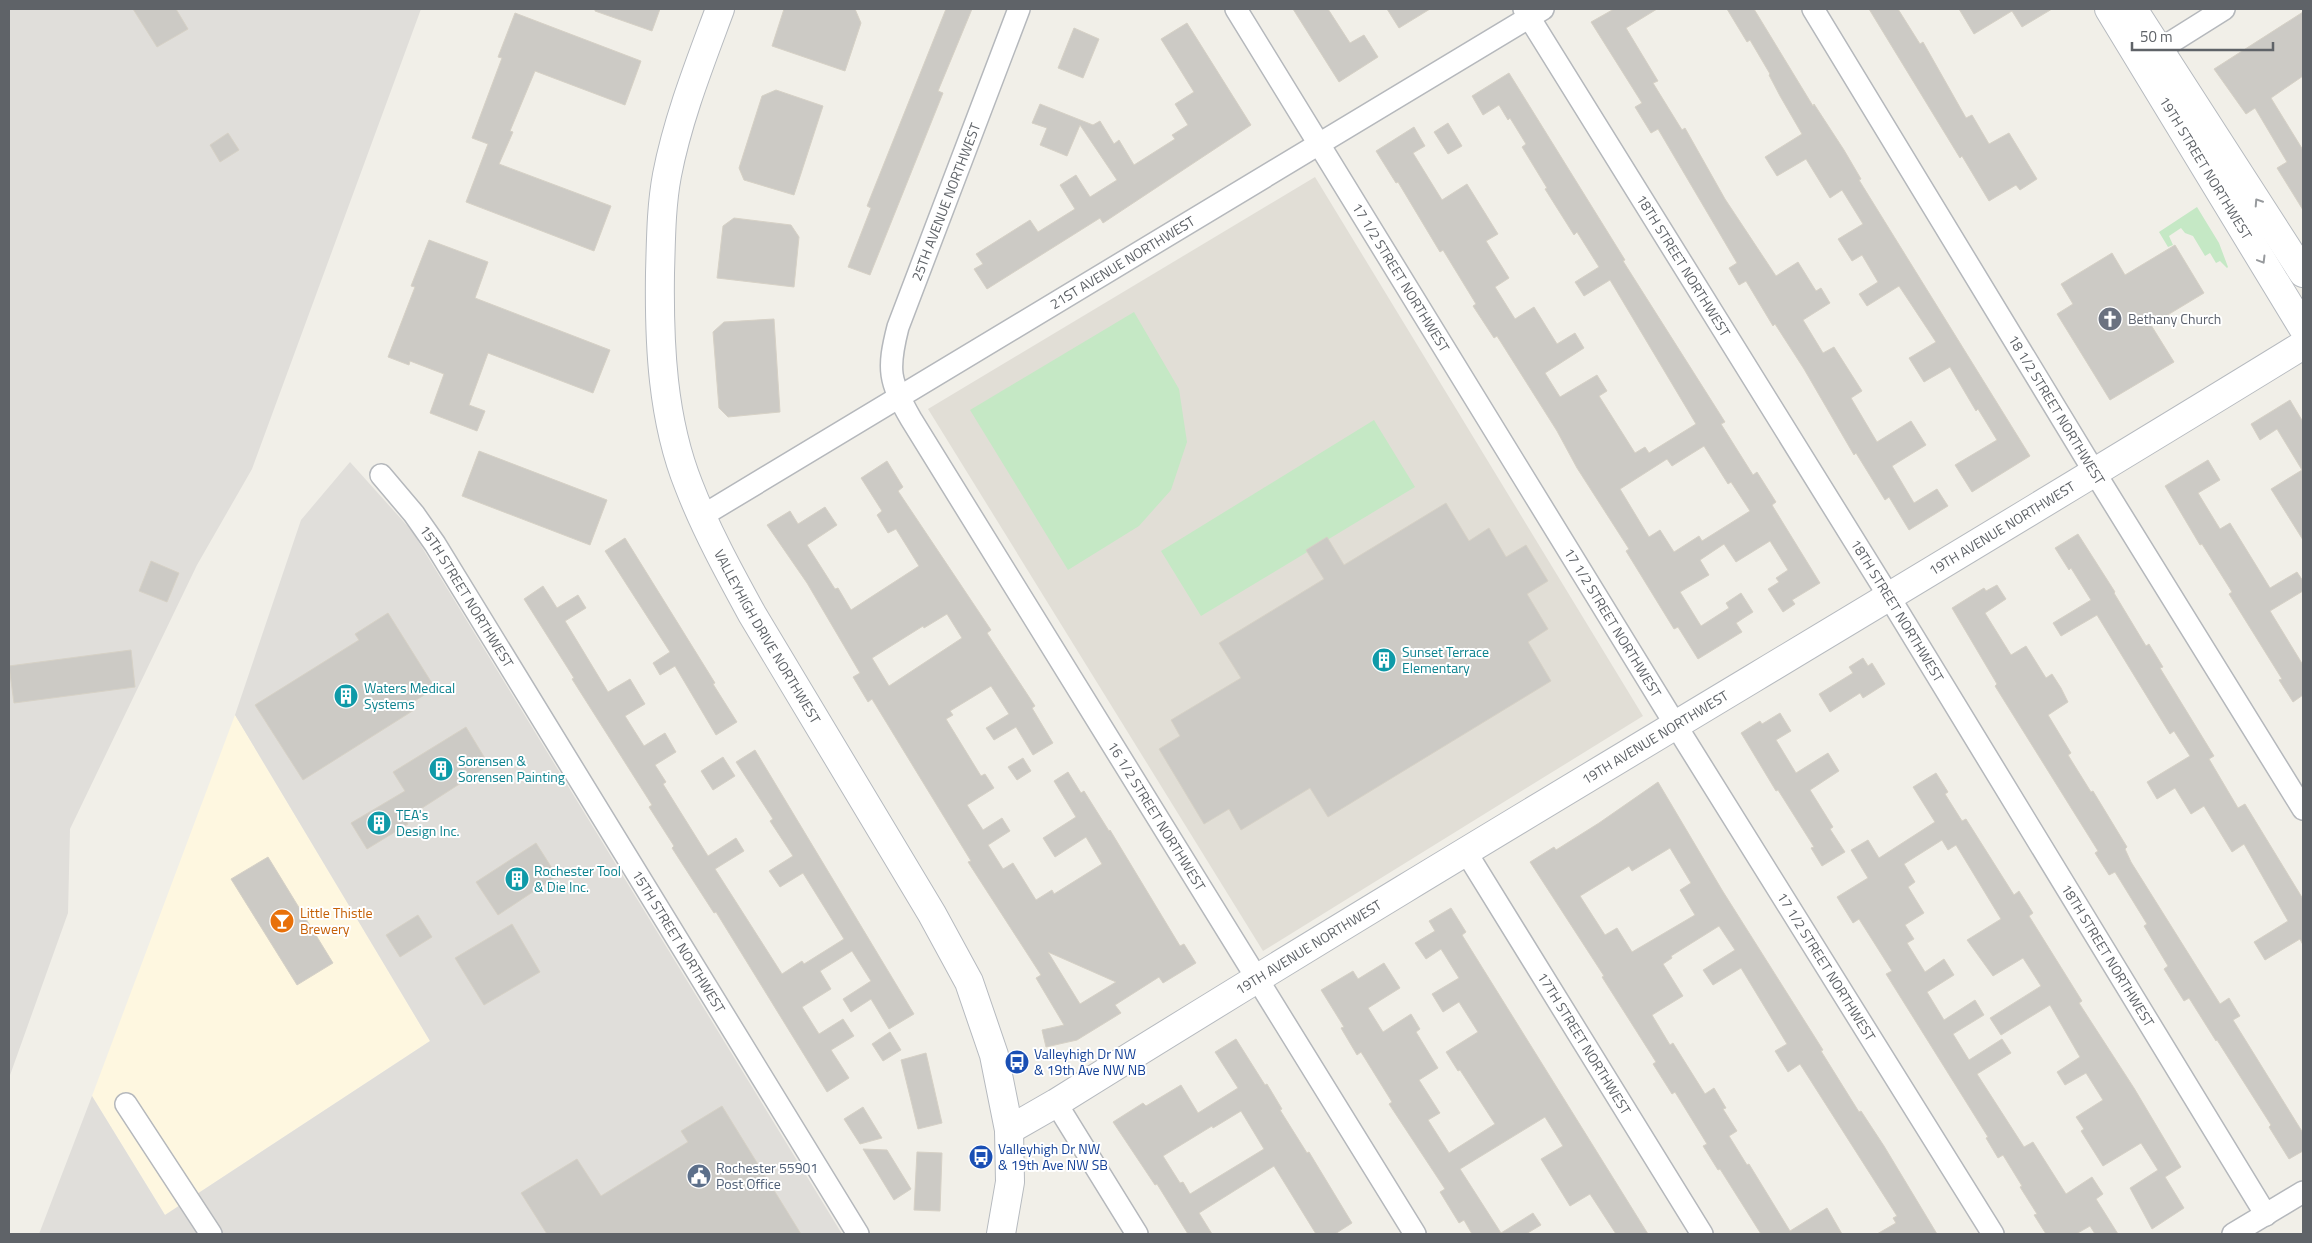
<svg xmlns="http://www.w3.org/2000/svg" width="2312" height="1243" font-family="'Titillium Web',sans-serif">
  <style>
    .commercial { fill: #fef7e0 }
    .industrial { fill: #e0deda }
    .education { fill: #e1ded6 }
    .green { fill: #c5e8c5 }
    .building { fill: #cccac5; stroke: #d6d1c6; fill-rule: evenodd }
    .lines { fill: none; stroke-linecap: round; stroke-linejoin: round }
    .street-casing { stroke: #b5b8bc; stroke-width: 24 }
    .secondary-casing { stroke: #b6babf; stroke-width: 30 }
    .street { stroke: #fff; stroke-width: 21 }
    .secondary { stroke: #fff; stroke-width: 28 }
    .oneway { stroke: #979a9d }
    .labels { text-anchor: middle; stroke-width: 4; stroke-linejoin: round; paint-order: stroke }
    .street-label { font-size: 14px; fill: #5f6368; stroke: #fff }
    .worship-label { font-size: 14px; fill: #5b616d; stroke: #fff; text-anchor: start }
    .culture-label { font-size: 14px; fill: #0d838f; stroke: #fff; text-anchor: start }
    .food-label { font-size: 14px; fill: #c56008; stroke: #fff; text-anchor: start }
    .transit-label { font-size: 14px; fill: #164399; stroke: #fff; text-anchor: start }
    .service-label { font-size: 14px; fill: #4e5e75; stroke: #fff; text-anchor: start }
  </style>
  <rect width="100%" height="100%" fill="#f1efe8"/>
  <path class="commercial" d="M235,715L430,1041L165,1215L92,1096Z"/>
  <path class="industrial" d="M9,9H421L252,469L197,565L70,829L68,913L9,1078Z
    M350,462L412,531L842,1234H39L92,1096L165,1215L430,1041L235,715L301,520Z"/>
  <path class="education" d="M1315,177L1643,716L1263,951L928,409Z"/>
  <path class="green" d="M2197,207L2219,243L2228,267L2227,268L2220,261L2216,263L2210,253L2205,256L2193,236L2185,233L2181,228L2169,236L2173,245L2168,247L2159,232Z
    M1134,312L1179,389L1187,442L1171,490L1139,526L1068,570L970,410Z
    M1374,420L1415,487L1201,616L1161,551Z"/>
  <path class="building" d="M133,9H176L188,29L157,47Z
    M595,9H660L652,31L595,11Z
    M784,9H855L861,23L845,71L772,46Z
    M946,9H972L938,91L943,93L870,275L848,267L871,208L867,206Z
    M1293,9H1328L1350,43L1364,35L1378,57L1339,82Z
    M1387,9H1430L1399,28Z
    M1614,9H1657L1626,28L1658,81L1653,83L1682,130L1685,128L1725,199L1776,276L1798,262L1816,291L1821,288L1830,303L1803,320L1823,353L1834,347L1862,391L1851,398L1877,442L1911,421L1926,445L1892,466L1914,503L1937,489L1948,506L1909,530L1889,497L1885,500L1856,453L1854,455L1804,369L1775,324L1773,326L1746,281L1739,285L1729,268L1737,263L1658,129L1651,133L1635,107L1642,103L1591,22Z
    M1727,9H1754L1813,106L1814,104L1844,150L1861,179L1859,180L2030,456L1972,492L1955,465L1997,440L1978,409L1976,411L1950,367L1924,382L1909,358L1936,342L1899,286L1867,306L1859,294L1878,282L1862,255L1852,261L1838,239L1863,224L1842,190L1830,198L1806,159L1777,176L1765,157L1802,134L1780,96L1769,75L1770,74L1750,40L1747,42Z
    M1869,9H1898L1920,44L1923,42L1966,118L1972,115L1989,144L2009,133L2037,179L2020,190L2016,185L1989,201L1962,156L1960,158Z
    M1959,9H2052L2022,27L2012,11L1974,34Z
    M2303,12V76L2271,98L2303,150V210L2277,168L2287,162L2255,108L2246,114L2214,69Z
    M515,13L641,61L625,105L535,71L510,131L513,132L499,164L611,206L594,251L466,202L488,144L472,138L502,58L498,57Z
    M1187,23L1251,125L1103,223L1100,218L987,289L974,269L983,264L976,254L1030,220L1038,232L1075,209L1060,185L1076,175L1090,197L1117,180L1080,125L1067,156L1040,145L1047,128L1032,123L1040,104L1093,125L1100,121L1114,144L1119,140L1134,165L1175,139L1172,135L1188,125L1175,104L1194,92L1161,39Z
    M1074,28L1099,39L1083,78L1058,68Z
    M1509,73L1625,260L1623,261L1725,422L1721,424L1753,475L1757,472L1776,502L1772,505L1820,583L1792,600L1795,604L1783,612L1768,589L1779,582L1776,578L1788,570L1770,541L1736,562L1724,544L1700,560L1709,575L1680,592L1701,626L1729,608L1726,603L1741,593L1753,612L1736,623L1742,632L1698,659L1678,627L1674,629L1626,551L1629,549L1577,468L1557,431L1497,336L1494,338L1473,306L1476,304L1443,250L1440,252L1398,182L1396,183L1376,151L1414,127L1425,146L1413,153L1442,200L1467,184L1498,234L1486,241L1509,278L1495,287L1515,319L1534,307L1557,344L1575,333L1584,348L1545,373L1560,397L1597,375L1607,391L1599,396L1635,453L1645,447L1649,453L1696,424L1610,280L1584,296L1575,282L1599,267L1577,232L1574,235L1545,189L1547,188L1522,147L1526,144L1510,118L1508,120L1499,105L1483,115L1472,96ZM1704,446L1728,484L1731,482L1750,511L1702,541L1699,536L1674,552L1660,530L1649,537L1620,489L1667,459L1672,466Z
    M776,90L823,106L794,195L744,180L739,168L762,96Z
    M1448,123L1462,146L1448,154L1434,132Z
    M228,133L239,150L220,162L210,145Z
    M734,218L791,225L799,237L794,287L717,278L723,226Z
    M429,240L488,262L475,298L610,350L593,393L488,353L469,405L485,411L477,431L430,413L444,374L410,361L409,365L388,357L415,287L411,286Z
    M2175,245L2204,293L2151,325L2174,362L2110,400L2057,314L2073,304L2061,284L2112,253L2125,275Z
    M774,319L780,412L728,417L719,408L713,332L724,322Z
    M2290,400L2303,422V540L2271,489L2302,470L2277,429L2260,440L2251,424Z
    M479,451L607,500L590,545L462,496Z
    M2208,460L2220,480L2198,493L2220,529L2230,523L2270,588L2297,572L2303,581V591L2270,611L2303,665V695L2293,702L2279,680L2282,679L2229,594L2232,592L2202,544L2200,545L2165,486Z
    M887,461L903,487L898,491L991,630L987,633L1035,706L1032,708L1053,743L1033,755L1016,727L994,740L986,728L1009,714L991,686L950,711L953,715L946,719L981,776L985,774L994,788L967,805L983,830L1002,818L1010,831L988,845L1003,869L1013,863L1036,900L1052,890L1054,894L1102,864L1086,837L1055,857L1043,838L1076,817L1054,781L1068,772L1081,793L1084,791L1109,831L1110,830L1180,946L1184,944L1196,963L1163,983L1159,977L1115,1005L1121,1013L1077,1040L1046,1047L1042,1030L1064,1025L1036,978L1041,975L968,862L971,861L872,699L868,702L853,677L860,673L807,583L767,525L790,511L798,524L825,507L837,525L807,545L835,589L838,588L851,610L919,566L896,529L888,533L877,515L882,511L861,478ZM947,614L962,638L889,686L872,658L923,626L924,628ZM1048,952L1116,982L1080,1004Z
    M1446,503L1469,541L1489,528L1506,557L1526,545L1548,581L1527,594L1548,629L1528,642L1551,681L1328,817L1310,788L1241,830L1229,809L1204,824L1159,749L1180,736L1171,720L1241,678L1219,643L1324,579L1306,550L1327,537L1344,565Z
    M2078,534L2115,592L2114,593L2146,646L2149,644L2163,667L2160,668L2214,756L2209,759L2238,808L2245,804L2303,899V945L2300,939L2265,960L2254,942L2288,921L2244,844L2232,852L2204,806L2191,814L2175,788L2157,799L2147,782L2190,756L2174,731L2170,734L2097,615L2061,636L2053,623L2091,600L2071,568L2069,570L2055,548Z
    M625,538L715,683L713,684L737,722L716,735L675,666L660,675L653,663L670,652L605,551Z
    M151,561L179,573L167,602L139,591Z
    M1997,585L2006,599L1985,613L2011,655L2026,646L2046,678L2052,674L2061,688L2068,702L2048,715L2071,753L2068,755L2091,792L2093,791L2127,847L2125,849L2131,862L2220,1004L2229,998L2240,1016L2233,1020L2303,1133V1151L2289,1159L2269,1127L2271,1125L2217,1040L2216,1041L2189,998L2184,1001L2164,969L2168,966L2144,926L2147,924L2115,872L2109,875L2095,853L2098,851L1995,686L1997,684L1952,608L1984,588L1986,591Z
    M543,586L557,608L578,595L586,608L565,621L608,692L630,679L645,704L625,716L644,746L665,733L676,752L655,765L666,782L663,784L708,856L736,838L744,851L715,869L782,974L802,961L804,964L844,939L803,873L780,887L769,871L793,856L770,821L773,819L736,762L755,750L914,1014L889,1029L871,999L851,1012L843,999L871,981L852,951L820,971L831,989L802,1007L819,1034L843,1019L854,1036L831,1050L849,1078L827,1092L716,912L714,913L672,848L674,846L649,807L652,805L572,679L574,678L524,599Z
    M388,613L435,688L410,704L414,710L303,780L255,705L359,640L355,634Z
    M131,650L135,687L14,703L9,666Z
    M1863,658L1868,666L1872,663L1885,684L1863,698L1860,693L1830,712L1819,694L1853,673L1849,667Z
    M1780,713L1791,731L1776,740L1796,773L1828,753L1839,771L1810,790L1833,827L1830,829L1845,852L1822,866L1811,848L1814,847L1778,790L1776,791L1741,733L1760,721L1762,724Z
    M466,727L489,765L405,819L408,824L367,849L351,823L405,791L393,772Z
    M723,757L735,776L713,790L701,771Z
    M1023,758L1031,771L1017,780L1008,767Z
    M1936,773L1948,792L1945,794L1962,821L1966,819L2014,895L2019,891L2033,913L2029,916L2082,1001L2079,1003L2134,1088L2181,1167L2165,1177L2184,1208L2152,1229L2130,1188L2158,1170L2141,1143L2103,1166L2081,1131L2084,1129L2076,1117L2103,1100L2086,1073L2065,1085L2057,1072L2080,1057L2050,1005L2001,1035L1990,1018L2041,986L2023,958L1993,976L1967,940L2001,919L1956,845L1948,850L1942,840L1904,864L1915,882L1908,887L1924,913L1905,925L1914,939L1907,943L1925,972L1944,959L1954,975L1927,992L1944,1020L1975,1000L1984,1015L1953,1034L1969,1060L2002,1039L2011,1053L1977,1074L2024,1147L2033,1142L2066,1194L2092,1177L2103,1194L2096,1199L2118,1234H2095L2090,1226L2076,1234H2046L2034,1215L2037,1214L2020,1187L2022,1186L2003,1155L1998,1158L1986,1138L1988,1137L1886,974L1892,971L1859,919L1853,923L1837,897L1868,878L1851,850L1868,840L1879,858L1935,822L1913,787Z
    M1658,782L1722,890L1823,1050L1821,1051L1859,1112L1861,1111L1884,1146L1937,1234H1877L1896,1223L1893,1218L1897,1216L1800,1064L1788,1072L1775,1051L1787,1044L1741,968L1713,985L1703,970L1735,950L1719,926L1671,956L1672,958L1663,964L1683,996L1652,1015L1670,1045L1673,1043L1705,1094L1714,1088L1726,1108L1723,1109L1737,1131L1729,1136L1747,1165L1749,1164L1790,1231L1827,1208L1842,1234H1761L1720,1169L1718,1170L1703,1146L1707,1144L1675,1092L1672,1094L1653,1064L1656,1062L1602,977L1604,976L1530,862L1554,847L1556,850L1599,823ZM1670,848L1691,883L1680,890L1695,915L1632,952L1617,928L1605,935L1580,896L1629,866L1632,871Z
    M536,843L557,876L498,915L476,882Z
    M268,857L333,963L297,985L231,879Z
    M1451,908L1466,932L1462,935L1648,1234H1616L1590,1194L1570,1206L1541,1159L1563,1146L1545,1117L1460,1169L1501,1233L1533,1213L1541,1225L1526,1234H1472L1464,1220L1459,1223L1440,1192L1445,1189L1389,1104L1392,1102L1361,1052L1357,1055L1341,1028L1344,1027L1321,990L1353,971L1358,979L1384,963L1400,988L1368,1008L1383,1032L1411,1014L1420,1029L1416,1032L1438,1068L1419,1080L1440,1113L1428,1120L1449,1153L1495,1124L1460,1070L1458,1071L1446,1052L1478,1032L1459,1002L1443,1012L1432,994L1459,978L1441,949L1426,959L1415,943L1435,931L1429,921Z
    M418,915L432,937L400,957L386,935Z
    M512,924L540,972L484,1005L455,958Z
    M890,1032L901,1050L883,1061L872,1044Z
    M1236,1039L1265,1085L1267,1084L1282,1109L1280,1110L1307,1153L1309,1152L1352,1223L1335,1234H1316L1274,1166L1199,1213L1212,1234H1188L1157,1184L1155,1185L1113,1122L1143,1103L1146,1106L1181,1085L1198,1113L1238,1088L1215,1052ZM1241,1111L1264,1149L1190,1194L1183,1182L1180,1183L1163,1156L1212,1126L1213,1128Z
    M926,1053L942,1123L918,1129L901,1060Z
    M722,1106L801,1234H547L521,1193L577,1159L601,1196L688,1142L681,1131Z
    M863,1107L882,1138L860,1144L844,1119Z
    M863,1149L887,1150L911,1189L894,1200Z
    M917,1152L942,1153L940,1211L914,1210Z"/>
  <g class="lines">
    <defs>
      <g id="street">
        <path id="s1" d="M1019,9L898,327C887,370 889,381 911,419L1415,1234"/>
        <path id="s2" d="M1236,9L1675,724L1993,1234"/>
        <path id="s3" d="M1524,9L1888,595L2266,1215"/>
        <path id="s4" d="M1813,9L2095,473L2303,809"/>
        <path d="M2146,58L2224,9"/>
        <path id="s5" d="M381,475L414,514L435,544L858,1234"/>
        <path id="s6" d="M702,516L1543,9"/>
        <path id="s7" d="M1466,852L1702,1234"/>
        <path d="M1056,1103L1137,1234"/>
        <path d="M126,1104L211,1234"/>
        <path d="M2233,1234L2303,1192"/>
      </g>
      <g id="secondary">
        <path id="s8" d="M720,9C700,63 678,118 667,175C661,207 661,240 660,273C659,343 662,419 689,486C706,530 729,572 752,614L932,914L969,982L994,1055L1009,1130L1010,1182L1001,1234"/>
        <path id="s9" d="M2109,9L2303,328"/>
        <path d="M2133,9L2303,273"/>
        <path id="s10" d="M1009,1130L1056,1103C1469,845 1889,600 2303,345"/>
      </g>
    </defs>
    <use href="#street" class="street-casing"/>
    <use href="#secondary" class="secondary-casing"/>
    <use href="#street" class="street"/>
    <use href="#secondary" class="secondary"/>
  </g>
  <defs><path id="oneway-chevron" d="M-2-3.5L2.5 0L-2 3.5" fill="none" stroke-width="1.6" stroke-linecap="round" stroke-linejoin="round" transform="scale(1.25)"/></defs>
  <g class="oneway">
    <use href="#oneway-chevron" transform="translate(2258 202) rotate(-123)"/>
    <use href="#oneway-chevron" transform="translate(2262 260) rotate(59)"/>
  </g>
  <defs>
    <symbol id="church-disc" viewBox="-11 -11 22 22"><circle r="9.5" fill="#6b7280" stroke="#fff"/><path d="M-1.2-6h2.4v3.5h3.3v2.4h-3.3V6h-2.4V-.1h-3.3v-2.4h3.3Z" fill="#fff"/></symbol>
    <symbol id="building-disc" viewBox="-11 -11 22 22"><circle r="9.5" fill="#0f9aa8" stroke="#fff"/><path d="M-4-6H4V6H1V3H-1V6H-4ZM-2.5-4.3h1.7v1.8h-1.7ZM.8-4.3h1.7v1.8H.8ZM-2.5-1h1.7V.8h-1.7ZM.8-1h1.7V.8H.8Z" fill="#fff"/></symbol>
    <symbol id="bar-disc" viewBox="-11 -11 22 22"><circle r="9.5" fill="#e8710a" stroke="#fff"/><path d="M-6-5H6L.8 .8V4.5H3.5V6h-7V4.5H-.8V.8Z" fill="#fff"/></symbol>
    <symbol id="bus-disc" viewBox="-11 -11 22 22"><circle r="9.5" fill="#1a4fb4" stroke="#fff"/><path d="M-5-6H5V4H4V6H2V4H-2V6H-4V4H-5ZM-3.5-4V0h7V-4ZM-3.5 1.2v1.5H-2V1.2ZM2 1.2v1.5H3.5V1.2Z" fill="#fff"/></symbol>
    <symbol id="civic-disc" viewBox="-11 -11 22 22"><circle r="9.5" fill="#5c6f8a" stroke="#fff"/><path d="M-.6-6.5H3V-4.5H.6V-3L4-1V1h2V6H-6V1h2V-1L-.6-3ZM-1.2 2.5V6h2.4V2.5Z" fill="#fff"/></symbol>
  </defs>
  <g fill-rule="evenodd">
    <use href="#church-disc" x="2096" y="305" width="28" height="28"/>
    <use href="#building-disc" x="1370" y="646" width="28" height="28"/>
    <use href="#building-disc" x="332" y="682" width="28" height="28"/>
    <use href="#building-disc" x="427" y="755" width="28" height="28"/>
    <use href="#building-disc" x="365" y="809" width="28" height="28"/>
    <use href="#building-disc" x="503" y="865" width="28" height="28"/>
    <use href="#bar-disc" x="268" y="907" width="28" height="28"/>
    <use href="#bus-disc" x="1003" y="1048" width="28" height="28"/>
    <use href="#bus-disc" x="967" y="1143" width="28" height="28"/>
    <use href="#civic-disc" x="685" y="1162" width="28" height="28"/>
  </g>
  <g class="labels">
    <g class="street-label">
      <text dy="5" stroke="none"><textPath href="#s9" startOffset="186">19TH STREET NORTHWEST</textPath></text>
      <text transform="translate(946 202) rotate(-69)" y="5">25TH AVENUE NORTHWEST</text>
      <text dy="5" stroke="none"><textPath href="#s6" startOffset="491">21ST AVENUE NORTHWEST</textPath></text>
      <text dy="5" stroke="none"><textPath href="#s3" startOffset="302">18TH STREET NORTHWEST</textPath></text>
      <text dy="5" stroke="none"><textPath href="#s2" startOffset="315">17 1/2 STREET NORTHWEST</textPath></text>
      <text dy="5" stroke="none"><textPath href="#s4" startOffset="469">18 1/2 STREET NORTHWEST</textPath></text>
      <text dy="5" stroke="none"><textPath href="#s10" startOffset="1161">19TH AVENUE NORTHWEST</textPath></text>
      <text dy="5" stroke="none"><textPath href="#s5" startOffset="149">15TH STREET NORTHWEST</textPath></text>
      <text dy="5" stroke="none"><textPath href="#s3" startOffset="708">18TH STREET NORTHWEST</textPath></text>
      <text dy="5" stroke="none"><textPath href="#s2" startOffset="720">17 1/2 STREET NORTHWEST</textPath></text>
      <text dy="5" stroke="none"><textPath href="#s8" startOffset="659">VALLEYHIGH DRIVE NORTHWEST</textPath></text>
      <text dy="5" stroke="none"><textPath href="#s10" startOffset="756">19TH AVENUE NORTHWEST</textPath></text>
      <text dy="5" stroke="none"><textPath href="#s1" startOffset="904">16 1/2 STREET NORTHWEST</textPath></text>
      <text dy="5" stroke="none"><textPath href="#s5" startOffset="554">15TH STREET NORTHWEST</textPath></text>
      <text dy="5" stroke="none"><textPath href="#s10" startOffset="351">19TH AVENUE NORTHWEST</textPath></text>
      <text dy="5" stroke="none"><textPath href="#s3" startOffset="1112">18TH STREET NORTHWEST</textPath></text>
      <text dy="5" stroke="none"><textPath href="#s2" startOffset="1125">17 1/2 STREET NORTHWEST</textPath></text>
      <text dy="5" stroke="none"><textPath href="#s7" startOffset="225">17TH STREET NORTHWEST</textPath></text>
    </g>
    <g class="worship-label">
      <text x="2128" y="324">Bethany Church</text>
    </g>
    <g class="culture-label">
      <text x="1402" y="657">Sunset Terrace<tspan x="1402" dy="16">Elementary</tspan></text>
      <text x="364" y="693">Waters Medical<tspan x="364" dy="16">Systems</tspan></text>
      <text x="458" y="766">Sorensen &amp;<tspan x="458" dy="16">Sorensen Painting</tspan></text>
      <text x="396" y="820">TEA's<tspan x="396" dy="16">Design Inc.</tspan></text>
      <text x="534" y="876">Rochester Tool<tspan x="534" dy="16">&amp; Die Inc.</tspan></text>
    </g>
    <g class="food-label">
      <text x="300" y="918">Little Thistle<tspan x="300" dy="16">Brewery</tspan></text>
    </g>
    <g class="transit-label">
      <text x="1034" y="1059">Valleyhigh Dr NW<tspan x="1034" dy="16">&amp; 19th Ave NW NB</tspan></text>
      <text x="998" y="1154">Valleyhigh Dr NW<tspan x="998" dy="16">&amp; 19th Ave NW SB</tspan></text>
    </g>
    <g class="service-label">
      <text x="716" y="1173">Rochester 55901<tspan x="716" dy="16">Post Office</tspan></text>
    </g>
  </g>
  <rect width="2312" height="1243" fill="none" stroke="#5f6368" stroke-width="20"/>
  <path d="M2132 42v8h141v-8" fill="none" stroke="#5f6368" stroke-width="2.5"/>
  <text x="2140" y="42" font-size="15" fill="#5f6368" stroke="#ffffff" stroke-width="4" paint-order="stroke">50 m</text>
</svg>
